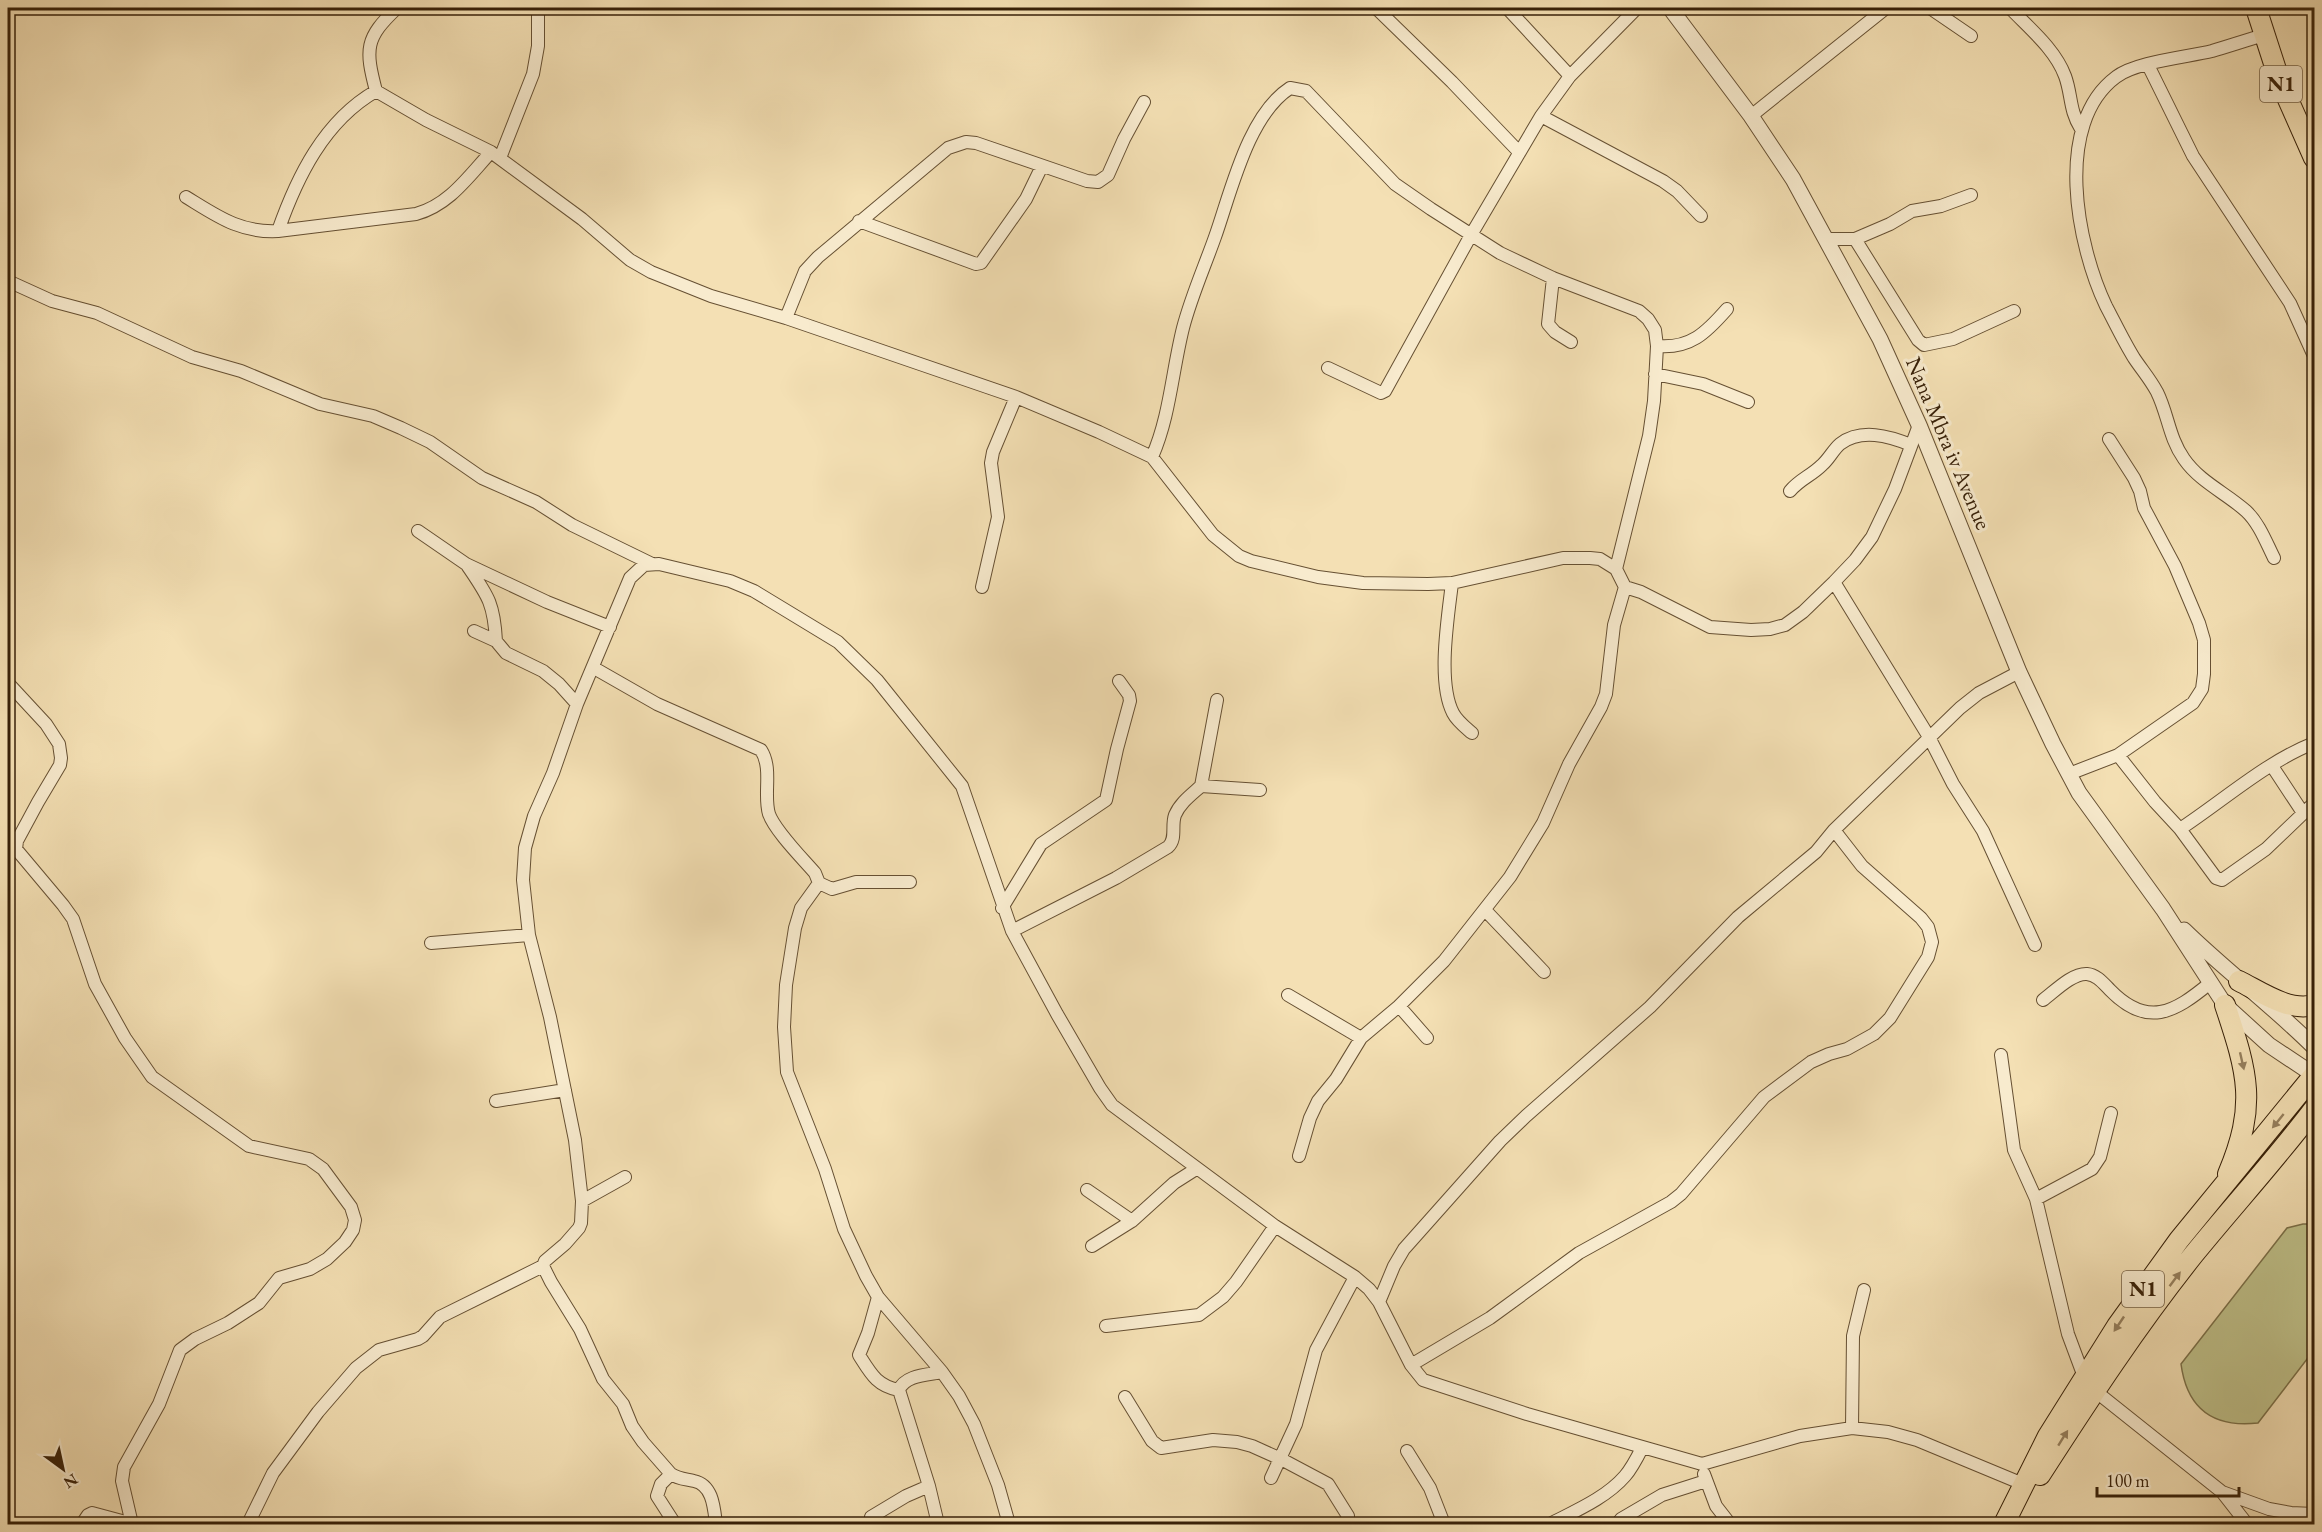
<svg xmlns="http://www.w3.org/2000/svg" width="2322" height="1532" font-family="'EB Garamond',serif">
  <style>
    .green { fill: #bfc18a; stroke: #7b7049; stroke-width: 1.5 }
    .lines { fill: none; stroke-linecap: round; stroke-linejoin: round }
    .minor-casing { stroke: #665033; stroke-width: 14 }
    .tertiary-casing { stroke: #665033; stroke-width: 17 }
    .trunk-casing { stroke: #372008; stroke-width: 22 }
    .minor { stroke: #f8ebce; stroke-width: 12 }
    .tertiary { stroke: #f8ebce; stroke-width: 15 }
    .trunk { stroke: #f4e0b4; stroke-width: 20 }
    .oneway { fill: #96805e }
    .labels { text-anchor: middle; stroke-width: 6; stroke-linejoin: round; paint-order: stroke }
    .shield { fill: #f8ebce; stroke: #715d43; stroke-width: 1.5 }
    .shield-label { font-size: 21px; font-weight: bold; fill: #372008 }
    .street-label { font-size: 22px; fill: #372008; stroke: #f8ebce }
  </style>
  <rect width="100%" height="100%" fill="#f4e0b4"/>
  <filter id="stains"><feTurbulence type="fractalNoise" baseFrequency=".00333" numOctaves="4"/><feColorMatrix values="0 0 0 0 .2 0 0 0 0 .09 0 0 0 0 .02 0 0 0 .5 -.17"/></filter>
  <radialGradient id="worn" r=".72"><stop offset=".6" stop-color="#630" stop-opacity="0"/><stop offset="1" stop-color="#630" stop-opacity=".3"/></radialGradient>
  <path class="green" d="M2303,1224H2314V1350L2258,1423C2213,1428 2187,1409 2181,1364L2287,1228Z"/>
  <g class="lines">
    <defs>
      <path id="minor" d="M397,8C365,38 365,49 376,91L426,120L491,152L582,219L630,260L651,272L711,296L786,318L1016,397L1099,432L1152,457L1213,535L1239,556L1251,561L1318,577L1363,583L1428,584L1452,583L1563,558H1590L1600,559L1616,569L1625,587L1641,592L1710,627L1751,630L1770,629L1785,625L1803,612L1834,582L1855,560L1872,537L1895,489L1919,425
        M1507,8L1570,76
        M1930,8L1971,36
        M2010,8C2029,28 2055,49 2065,76C2072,95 2069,110 2081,129
        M1377,9L1452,82L1519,152
        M2264,35C2247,40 2229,46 2212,51C2187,57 2135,62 2116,77C2053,124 2077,245 2106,306C2115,323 2124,342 2134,358C2142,370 2150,379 2157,392C2168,414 2169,438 2184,459C2200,482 2226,493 2246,511C2259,523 2266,542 2274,558
        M2148,65L2193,156L2290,303L2314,356
        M1541,116L1663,181L1677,191L1701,216
        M1751,116L1886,8
        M500,158L533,74L538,46V8
        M186,197C217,216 240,233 278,231C297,177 324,121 376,91
        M859,221L976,264L981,263L1026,199L1042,166
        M278,231L416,214C449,205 468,177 491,152
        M1828,239H1855L1918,340L1924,345L1953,339L2014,311
        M1855,239L1890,224L1912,211L1941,206L1971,195
        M1553,278L1548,324L1555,332L1571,342
        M8,281L52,301L97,313L192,357L241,371L320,404L373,416L401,428L430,442L482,478L536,502L572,525L652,564
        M786,318L805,271L818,257L948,148L966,142L976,143L1087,181L1098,182L1108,175L1124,139L1144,102
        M1657,346C1690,349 1706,333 1727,309
        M1328,368L1381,393L1385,391L1471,235L1541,116L1570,76L1637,8
        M1655,374L1703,384L1748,402
        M1152,457C1170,416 1172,372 1183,328C1191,297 1204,268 1215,237C1231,192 1248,115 1290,88L1306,91L1395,184L1431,209L1500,253L1553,278L1639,311L1648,319L1655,330L1657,346L1654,401L1649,436L1616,569
        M1790,491C1800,479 1811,476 1822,465C1829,459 1833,450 1840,444C1861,428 1889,436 1911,445
        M418,531L466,564L547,602L610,627
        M467,565C488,596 494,603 496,641
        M1834,582L1929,737L1953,784L1983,831L2035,945
        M1452,583C1448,617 1437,682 1453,713C1457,721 1465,727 1472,733
        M982,587L998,517L991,463L993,452L1016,397
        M474,631L496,641L506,653L543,671L559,684L577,704
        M594,668L657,704L761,750C773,769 763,794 769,814C775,831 803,859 815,873L819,883L832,889L856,882H910
        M2019,672L1979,693L1960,708L1834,830L1816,852L1738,917L1650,1007L1526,1116L1500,1141L1404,1249L1394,1266L1379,1302L1411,1365L1423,1380L1527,1414L1702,1464L1800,1436L1852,1428L1888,1432L1917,1440L2023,1484
        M8,683L46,724L59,744L61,758L60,765L38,802L17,841L16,849L63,905L73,919L95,984L125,1038L152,1077L249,1146L309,1159L323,1169L351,1207L355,1220L353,1230L345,1242L327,1259L310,1269L279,1278L259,1303L228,1323L195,1339L180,1350L159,1404L124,1467L122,1481L132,1524
        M2118,755L2155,802L2180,829C2224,800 2266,762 2314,743
        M2272,766L2303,813
        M2069,774L2118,755L2193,703L2202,689L2204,674V640L2199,623L2175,566L2144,508L2140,491L2134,478L2109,439
        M1201,786L1217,700
        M2180,829L2216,878L2222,880L2266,849L2314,803
        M819,883L801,908L795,928L786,985L784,1027L787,1072L825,1169L844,1229L866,1276L878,1297L942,1372L959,1396L974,1424L998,1485L1009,1524
        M1002,908L1041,844L1106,800L1117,749L1130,701L1129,695L1119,681
        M1485,910L1544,972
        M1012,931L1116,878L1168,847C1177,839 1171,826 1175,815C1180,803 1191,795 1201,786L1260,790
        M431,943L529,935
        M1288,995L1361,1038
        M2043,1000C2054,992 2072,973 2087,974C2097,975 2103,983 2110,990C2147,1028 2174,1013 2210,983
        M1399,1006L1427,1038
        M2001,1055L2014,1150L2036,1199
        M496,1101L565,1090
        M2111,1113L2100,1157L2092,1169L2036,1199L2068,1334L2084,1377L2094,1390L2222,1492L2269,1509L2291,1513L2314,1514
        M1299,1156L1310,1118L1318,1101L1336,1079L1361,1038L1399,1006L1444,961L1510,877L1543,823L1569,764L1601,707L1606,694L1614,625L1625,587
        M1087,1190L1132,1221
        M582,1201L625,1177
        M1092,1246L1132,1221L1174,1183L1196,1169
        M543,1266L551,1282L580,1329L603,1379L623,1404L632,1426L643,1442L671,1474C678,1479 686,1479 694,1481C713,1485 714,1508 716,1524
        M878,1297L868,1333L859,1355C871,1374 877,1386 899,1390
        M1106,1326L1199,1315L1223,1297L1236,1282L1275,1226
        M1411,1365L1490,1318L1579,1253L1671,1202L1681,1194L1764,1097L1811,1062L1829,1054L1847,1049L1874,1034L1890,1018L1928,957L1932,942L1928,927L1921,918L1862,866L1834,830
        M1125,1397L1152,1441L1161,1448L1213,1440L1237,1442L1252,1446L1281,1459L1328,1484L1348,1516
        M1852,1428L1853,1336L1864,1290
        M1407,1451L1430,1488L1444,1524
        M671,1474L661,1484L657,1496L675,1524
        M1704,1474L1716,1506L1730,1524
        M1271,1478L1296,1424L1316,1350L1355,1277
        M2222,1492L2247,1524
        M871,1517L906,1496L929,1486
        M82,1524L88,1515L92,1513L133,1524
        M248,1524L273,1473L318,1412L356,1368L379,1350L418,1339L423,1336L440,1317L543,1266L545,1261L565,1244L579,1228L581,1223L582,1201L575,1140L550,1017L529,935L523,880L525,848L534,816L553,773L577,704L630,578L644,565L659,564L730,581L754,591L838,642L877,680L962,786L1012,931L1057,1014L1100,1088L1112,1105L1275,1226L1355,1277L1369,1289L1379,1302
        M938,1524L929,1486L899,1390C905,1375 927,1375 942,1372
        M1550,1524C1575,1511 1606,1498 1625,1476C1632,1468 1637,1458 1642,1448
        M1617,1524L1621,1519L1662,1495L1706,1481"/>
      <path id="tertiary" d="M1670,8L1751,116L1793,179L1880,339L1919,425L2019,672L2053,744L2079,793L2163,909L2225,1005L2269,1045L2314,1075
        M2184,930C2226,971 2273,1006 2314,1047"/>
      <path id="trunk" d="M2256,8L2279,79L2314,158
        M2239,981C2261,992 2289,1012 2314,1005
        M2225,1005C2248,1074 2257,1105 2228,1174
        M2040,1475C2089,1399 2138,1324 2194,1254C2234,1205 2276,1159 2314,1109
        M2004,1524L2048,1436L2117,1326L2179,1240L2314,1075"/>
    </defs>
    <use href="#minor" class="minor-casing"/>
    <use href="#tertiary" class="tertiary-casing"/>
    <use href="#trunk" class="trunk-casing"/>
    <use href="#minor" class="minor"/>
    <use href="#tertiary" class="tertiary"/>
    <use href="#trunk" class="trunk"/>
  </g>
  <defs><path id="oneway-solid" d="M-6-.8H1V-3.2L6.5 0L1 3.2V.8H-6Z" transform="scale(1.5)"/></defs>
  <g class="oneway">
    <use href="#oneway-solid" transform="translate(2242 1061) rotate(77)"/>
    <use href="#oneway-solid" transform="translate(2278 1121) rotate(129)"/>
    <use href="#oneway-solid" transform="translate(2175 1279) rotate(-53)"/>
    <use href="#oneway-solid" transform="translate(2119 1324) rotate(124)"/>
    <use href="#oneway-solid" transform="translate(2063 1438) rotate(-58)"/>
  </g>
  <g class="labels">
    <g class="shield">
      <rect x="2260" y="66" width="42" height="36" rx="4.5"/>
      <rect x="2122" y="1271" width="42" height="36" rx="4.5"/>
    </g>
    <g class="shield-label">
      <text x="2281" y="91">N1</text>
      <text x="2143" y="1296">N1</text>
    </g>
    <g class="street-label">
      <text transform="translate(1949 443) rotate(67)" y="8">Nana Mbra ⅳ Avenue</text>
    </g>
  </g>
  <rect width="2322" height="1532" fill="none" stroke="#f4e0b4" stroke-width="30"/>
  <rect x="9" y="9" width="2304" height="1514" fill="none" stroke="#372008" stroke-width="3"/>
  <rect x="15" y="15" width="2292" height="1502" fill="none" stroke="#372008" stroke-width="1.5"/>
  <g transform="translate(63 1469) rotate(147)" stroke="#f8ebce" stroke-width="4.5" paint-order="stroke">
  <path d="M0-4.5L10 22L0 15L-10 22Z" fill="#372008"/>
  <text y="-9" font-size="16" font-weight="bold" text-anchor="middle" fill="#372008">N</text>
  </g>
  <path d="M2097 1487v9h142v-9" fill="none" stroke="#372008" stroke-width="3"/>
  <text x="2106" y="1487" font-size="18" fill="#372008" stroke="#f8ebce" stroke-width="4.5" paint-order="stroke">100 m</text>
  <rect width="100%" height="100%" filter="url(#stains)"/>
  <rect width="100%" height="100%" fill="url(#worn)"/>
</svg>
